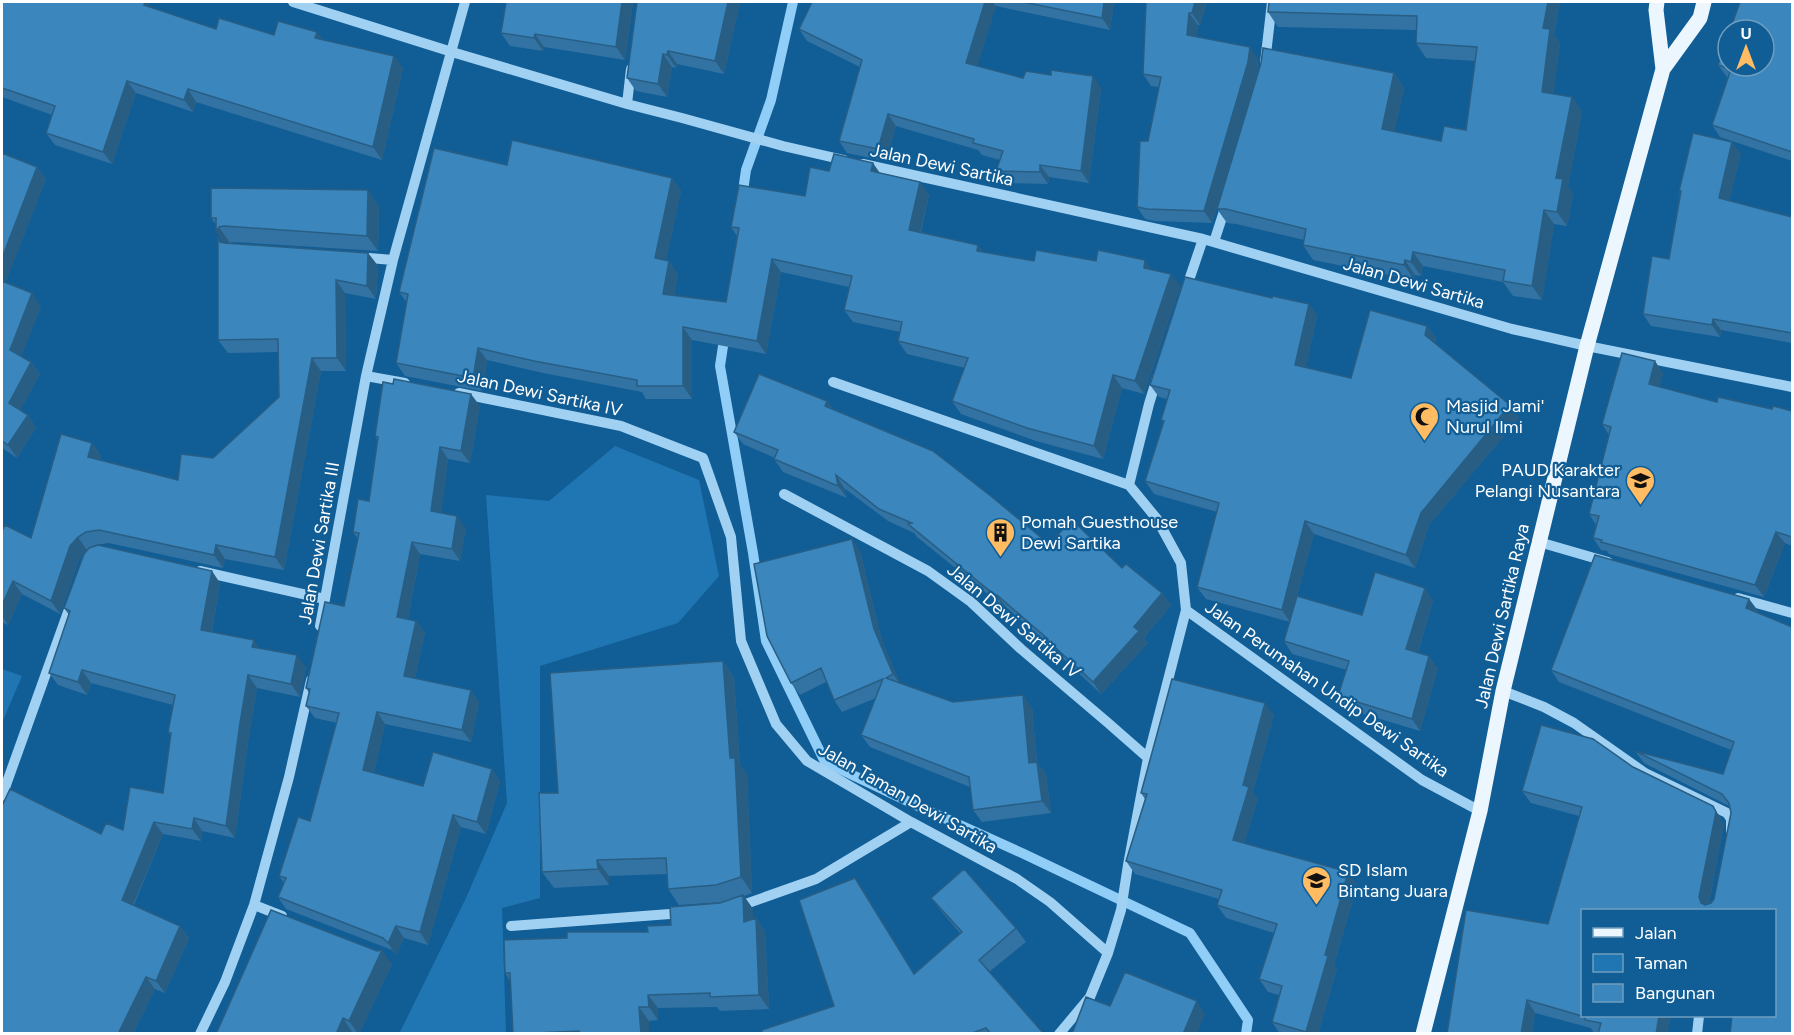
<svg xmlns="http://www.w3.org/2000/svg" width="1794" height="1035" font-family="Figtree,sans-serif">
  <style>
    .green { fill: #2076b2 }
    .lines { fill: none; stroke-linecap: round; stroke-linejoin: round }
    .stream { stroke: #91cef7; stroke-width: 10 }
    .minor { stroke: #a0d1f3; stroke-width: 10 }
    .major { stroke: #ecf6ff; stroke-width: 15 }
    .wall { fill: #3273a3 }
    .shaded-wall { fill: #295e84 }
    .building { fill: #3a86bd; stroke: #295e84; stroke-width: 1.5 }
    .labels { text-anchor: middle; stroke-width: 4.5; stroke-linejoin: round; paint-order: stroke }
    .street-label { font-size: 18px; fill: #fff; stroke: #115d95 }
    .poi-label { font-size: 18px; fill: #fff; stroke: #115d95; text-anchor: start }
  </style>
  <rect width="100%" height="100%" fill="#115d95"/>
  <path class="green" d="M615,446L699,480L719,576L678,623L540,666V898L502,908L506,1033L399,1034L466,898L507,803L486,495L549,501Z
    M2,669L22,676L2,723Z"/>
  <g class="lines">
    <path class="stream" d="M742,198L746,170L771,100L793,2
      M725,333L720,366L753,553L766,641L825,762L920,807L1024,854L1190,933L1248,1020L1246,1034"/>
    <path class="minor" d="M293,2L452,52L627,104L682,118L783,146L844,160
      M1265,63L1272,2
      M627,104L631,69
      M863,164L1203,239L1512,329L1587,346L1792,387
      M1214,242L1226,205
      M357,257L393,260
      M1185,292L1203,239
      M366,376L405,383
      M833,382L1129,485L1157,519L1181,563L1186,610L1148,758L1128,865L1121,910L1108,953L1090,997L1059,1034
      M459,393L621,426L703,458L731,537L741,641L776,724L807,761L911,822L1017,879L1050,902L1108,953
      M1129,485L1149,404L1157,378
      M784,494L928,571L971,602L1021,649L1107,722L1148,758
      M1539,542L1608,562
      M200,571L325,599
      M1738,598L1792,613
      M1186,610L1422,780L1480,811
      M320,626L366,376L393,260L465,2
      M1503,691L1544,707L1574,723L1645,773L1727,813L1731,819V831
      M2,796L72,601
      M254,905L282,916
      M737,907L816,879L911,822
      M511,926L683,913
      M200,1034L225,982L254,905L289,777L311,680
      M1697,1034L1699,1016"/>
    <path class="major" d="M1657,2L1656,10L1663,69
      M1423,1034L1480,811L1503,691L1587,346L1663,69L1700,18L1704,2"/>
  </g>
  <path class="wall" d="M2,2H147L151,7L216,29L274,35L317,32L323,40L403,68L382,160L196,102L193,112L136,93L112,164L55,145L46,133L52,115L2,97Z
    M633,2L625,60L544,47L543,51L510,46L501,33Z
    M637,2H740L724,74L677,64L676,68L672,67L667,97L636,91L627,78Z
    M812,2H1114L1110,30L996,6L977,66L1023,78L1101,88L1089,183L1049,177L1048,184L1004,183L996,171L1000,160L982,155L978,150L896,126L886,161L847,153L839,141L860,67L807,41L799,29Z
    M1146,2H1207L1200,25H1198L1196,37L1258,59L1257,74L1212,223L1155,221L1145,219L1137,207L1148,141L1159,87L1151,86L1143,74Z
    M1560,2L1554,35L1560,43L1553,94L1572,97L1582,112L1568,186L1573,194L1567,226L1554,224L1542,300L1513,296L1503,282L1423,266L1421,276L1415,275L1414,280L1313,260L1303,245L1304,240L1236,224L1227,223L1217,209L1394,73L1404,88L1394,132L1441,141L1466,130L1476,61L1426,58L1416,43V30L1278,27L1268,12Z
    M1792,2V161L1720,137L1712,125L1728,78L1727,77L1718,65Z
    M2,153L37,167L46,179L5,283L41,306L21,356L31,362L40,374L20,410L28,415L36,428L17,458L2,448Z
    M1741,154L1729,201L1792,217V343L1721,330L1720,337L1651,326L1643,314L1669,259L1680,192L1679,191Z
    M507,165L672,178L681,191L666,260L669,261L678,274L674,296L726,302L737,236L731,227L805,196L829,171L881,174L929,195L921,232L978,245L983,252L1034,261H1096L1152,270L1171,274L1180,286L1144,394L1122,388L1103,459L1036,441L961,414L952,401L965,368L907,354L898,341L900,332L853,322L844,310L849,287L781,272L766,354L692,340V399H646L642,392L543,373L487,360L482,391L405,376L396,363L407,303L399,292Z
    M379,206L378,251L235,242L230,243L229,244L368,253L378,266L376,299L345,293L346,371H321L284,570L225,559L223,568L109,543L95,545L92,547L220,583L212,632L259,648L306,667L300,697L257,688L249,736L235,838L202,831L201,841L163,834L134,905L180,926L189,938L165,993L155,989L133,1034L101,834L123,830L163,793L171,736L168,732L173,705L91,683L87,695L58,685L49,673L69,615L64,608L87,550L79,559L60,614L22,594L8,625L2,622V531L31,538L92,443L101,456L100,460L178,480L213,458L279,397L278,352L228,353L218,340V237L221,242L223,243L216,225L211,218Z
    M1272,298L1309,304L1317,316L1306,367L1351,378L1427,326L1436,338L1435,343L1510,405L1519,418L1429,525L1415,568L1314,534L1297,596L1362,615L1433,601L1418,652L1438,668L1420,731L1347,709L1338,696L1347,670L1292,654L1284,641L1290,622L1206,599L1197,587L1217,512L1154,494L1145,481L1163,423L1161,420L1167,399L1159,397L1150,385Z
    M1663,373L1659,387L1717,402L1792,411V546L1785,543L1764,597L1609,554L1607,551L1601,550L1593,538L1596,525L1589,514L1609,435L1602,424Z
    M827,401L832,408L1049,544L1122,568L1162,593L1171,605L1144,638L1148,643L1101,694L1056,652L1052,648L1006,607L1005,608L917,537L914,533L888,521L844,488L847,498L783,472L774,459L775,458L743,444L734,432Z
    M480,406L470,463L448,459L441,513L466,528L460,561L420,554L408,619L416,621L425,633L415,678L471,690L479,703L471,742L385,724L374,773L423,786L492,769L500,781L486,834L461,827L428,945L404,938L396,955L392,950L286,909L278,897L284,883L279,876L310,821L337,723L315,718L306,706L309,693L306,688L344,606L358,539L353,532L369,501L377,440L375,436Z
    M860,551L882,641L900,683L953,702L1032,707L1037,762L1046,774L1051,813L982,822L973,810L970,787L870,747L861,735L876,698L842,712L834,700L826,682L800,695L791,683Z
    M1595,555L1749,599L1758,611V613L1792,627V1034H1730L1732,1016H1730H1774V910H1582V1016H1671L1667,1034H1598L1593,1032L1591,1028L1535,1013L1532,1034H1447L1466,910L1548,924L1579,816L1531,803L1522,791L1541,725L1593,739L1633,767L1713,806L1724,824L1709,904L1711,903L1714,899L1731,813L1729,806L1644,763L1635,751L1723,774L1731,750L1559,682L1551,670Z
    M723,661L734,677L740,765L747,774L752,893L744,896L753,909V919L756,918L765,931L769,1009L720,1011L717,1007L658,1008V1020L649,1021V1034H513L511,982L505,973L567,938L648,932L671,925L724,902L679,905L668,889L667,874L609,876V885L554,888L542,872L558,793Z
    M1274,715L1253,792L1258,799L1244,843L1357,885L1334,965L1337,968L1318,1034H1280L1272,1022L1279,995L1268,992L1259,979L1274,933L1226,918L1217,905L1219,899L1135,874L1126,861L1145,799L1141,793Z
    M864,891L914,974L960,933L941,911L931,898L1016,928L1026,942L989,972L1044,1034H762L834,1006Z
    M392,964L359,1034L352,1032L216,1034Z"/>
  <path class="shaded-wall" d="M145,2H147L154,11L144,5Z
    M622,2H633L625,60L616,47Z
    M728,2H740L724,74L715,61Z
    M985,2H992L996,6L975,75L966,63Z
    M1104,2H1114L1110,30L1102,18Z
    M1195,2H1207L1200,25L1192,13Z
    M1548,2H1560L1554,35L1560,43L1552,106L1542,92L1543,28Z
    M1189,13L1198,25L1195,47L1187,35Z
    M317,32L326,44L315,38Z
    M535,34L544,47L543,51L534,38Z
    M1250,47L1258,59L1257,74L1212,223L1204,211Z
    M668,51L677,64L676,68L667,55Z
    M663,54L672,67L667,97L658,84Z
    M394,56L403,68L382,160L373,147Z
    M1394,73L1404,88L1392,143L1382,129Z
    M1093,76L1101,88L1089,183L1081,171Z
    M127,81L136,93L112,164L103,152Z
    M188,89L196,102L193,112L184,100Z
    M1572,97L1582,112L1568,186L1573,194L1567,226L1557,212L1556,178Z
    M888,114L896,126L886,161L878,149Z
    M1732,142L1741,154L1727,210L1719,198Z
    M873,163L882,176L871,171Z
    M1040,165L1049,177L1048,184L1040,172Z
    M37,167L46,179L2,291V258Z
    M672,178L681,191L664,271L655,258Z
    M920,182L929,195L918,242L909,230Z
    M368,190L379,206L378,251L367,236Z
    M1544,210L1554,224L1542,300L1532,286Z
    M219,227L230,243L227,248L216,232Z
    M978,245L987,258L977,251Z
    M1413,252L1423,266L1421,276L1411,262Z
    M368,253L378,266L376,299L367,286Z
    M772,259L781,272L766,354L757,341Z
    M1145,260L1154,273L1144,268Z
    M1405,260L1415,275L1414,280L1404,265Z
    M669,261L678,274L672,307L663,294Z
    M1171,274L1180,286L1144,394L1135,381Z
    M336,280L345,293L346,371L337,358Z
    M32,293L41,306L19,363L10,350Z
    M1309,304L1317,316L1304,377L1295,365Z
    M1713,319L1721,330L1720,337L1712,325Z
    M1427,326L1436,338L1433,348L1425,335Z
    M683,327L692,340V399L683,386Z
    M478,348L487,360L482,391L473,378Z
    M312,358L321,371L284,570L275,557Z
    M1655,361L1663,373L1657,396L1649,384Z
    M31,362L40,374L18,415L9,403Z
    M1113,375L1122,388L1103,459L1094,446Z
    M471,394L480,406L470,463L461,451Z
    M827,401L835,414L825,406Z
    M1510,405L1519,418L1429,525L1415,568L1406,555L1421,513Z
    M28,415L36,428L17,458L8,445Z
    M92,443L101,456L97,470L88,457Z
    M440,447L448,459L440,523L431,511Z
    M836,475L844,488L847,498L838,486Z
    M457,516L466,528L460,561L452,549Z
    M1305,521L1314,534L1290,622L1282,610Z
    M1776,532L1785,543L1764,597L1755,585Z
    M78,537L87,550L79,559L60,614L51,601L70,546Z
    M852,539L860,551L882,641L902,687L893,674L874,629Z
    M412,542L420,554L406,629L397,617Z
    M216,545L225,559L223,568L214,555Z
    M212,571L220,583L210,642L201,630Z
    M13,581L22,594L8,625L2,616V605Z
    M1425,588L1433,601L1415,661L1406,649Z
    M1162,593L1171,605L1144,638L1148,643L1101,694L1093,682L1134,627Z
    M997,595L1006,607L1005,608L996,596Z
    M1749,599L1758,611L1755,620L1746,608Z
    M416,621L425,633L413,688L404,676Z
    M254,640L262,653L252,647Z
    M297,655L306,667L300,697L291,684Z
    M1429,656L1438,668L1420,731L1412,719Z
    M723,661L734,677L740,765L747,774L752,893L741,877L730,758Z
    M82,670L91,683L87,695L78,682Z
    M248,675L257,688L249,736L235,838L226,826L240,723Z
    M471,690L479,703L471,742L462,730Z
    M1023,695L1032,707L1038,775L1029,763Z
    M1265,703L1274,715L1253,792L1258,799L1242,852L1233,840L1243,785Z
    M377,712L385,724L372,782L363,770Z
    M1037,762L1046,774L1051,813L1042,801Z
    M492,769L500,781L486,834L477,822Z
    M1713,806L1724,824L1708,909L1701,903L1699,897Z
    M453,815L461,827L428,945L420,932Z
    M194,818L202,831L201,841L192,829Z
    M154,822L163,834L130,912L122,900Z
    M597,860L609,876V885L598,869Z
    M1348,872L1357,885L1334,965L1337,968L1318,1034H1307L1306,1032L1325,955Z
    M855,878L864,891L923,988L914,974Z
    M743,895L753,909L754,936L744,922Z
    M756,918L765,931L769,1009L759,995Z
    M180,926L189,938L165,993L156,981Z
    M396,926L404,938L396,955L388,943Z
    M382,950L392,964L359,1034H358L349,1021Z
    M146,977L155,989L133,1034H118Z
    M648,995L658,1008V1020L649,1007Z
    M1527,1000L1535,1013L1532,1034H1521Z
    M1197,1001L1205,1014L1197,1034H1183Z
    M639,1007L649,1021V1034H641Z
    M1659,1016H1671L1667,1034H1656Z
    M343,1018L352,1032V1034H336Z"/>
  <path class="building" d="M2,2H145L144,5L216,29L219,18L274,35L278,21L317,32L315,38L394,56L373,147L188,89L184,100L127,81L103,152L46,133L55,106L2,88Z
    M506,2H622L616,47L535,34L534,38L501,33Z
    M637,2H728L715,61L668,51L667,55L663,54L658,84L627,78Z
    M812,2H985L966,63L1023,78L1026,71L1051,75V70L1093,76L1081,171L1040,165V172L996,171L1003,151L973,143L974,139L888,114L878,149L839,141L862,60L799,29Z
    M1023,2H1104L1102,18Z
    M1146,2H1195L1192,13H1189L1187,35L1250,47L1248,62L1204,211L1147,209L1137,207L1140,141H1148L1161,77L1143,74Z
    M1269,2H1548L1543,28L1550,29L1542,92L1572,97L1556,178L1563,179L1557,212L1544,210L1532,286L1503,281L1505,270L1413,252L1411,262L1405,260L1404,265L1303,245L1306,229L1226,209H1217L1261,63L1263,48L1394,73L1382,129L1441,141L1444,126L1466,130L1477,47L1416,43L1417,16L1268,12Z
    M1740,2H1792V152L1712,125L1731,69L1718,65L1728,36V66H1764V30H1730Z
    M1693,133L1732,142L1719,198L1792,217V333L1713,319L1712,325L1643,314L1652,256L1669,259L1681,191H1679Z
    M512,140L672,178L655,258L669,261L663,294L726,302L739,228L731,227L739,185L805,196L810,167L829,171L834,154L873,163L871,171L920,182L909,230L978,245L977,251L1034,261L1036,250L1096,261L1098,250L1145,260L1144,268L1171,274L1135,381L1113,375L1094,446L1027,428L952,401L968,358L898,341L902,322L844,310L852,276L772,259L757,341L683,327V386H637V380L534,361L478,348L473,378L396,363L408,294L399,292L434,148L507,165Z
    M2,153L37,167L2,258Z
    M211,188L368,190L367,236L224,226L219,227L216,232V218H211Z
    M218,237L220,242L224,243L368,253L367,286L336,280L337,358H312L275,557L216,545L214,555L99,530L86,532L78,537L70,546L51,601L13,581L2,605V531L5,525L31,538L61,434L92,443L88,457L178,480L181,454L213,458L279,397L278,339L218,340Z
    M1185,277L1272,298V296L1309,304L1295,365L1351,378L1370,310L1427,326L1425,335L1510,405L1421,513L1406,555L1305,521L1282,610L1197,587L1219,503L1145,481L1164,421L1161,420L1170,390L1150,385Z
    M2,281L32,293L10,350L31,362L9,403L28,415L8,445L2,441Z
    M1622,353L1655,361L1649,384L1717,402L1718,397L1772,409L1773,406L1792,411V537L1776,532L1755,585L1601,542L1602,540L1593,538L1599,516L1589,514L1611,427L1602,424Z
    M759,374L827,401L825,406L933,451L992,497L1049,544L1072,520L1122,568L1126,564L1162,593L1134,627L1139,631L1093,682L1047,640L1048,639L997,595L996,596L908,524L912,523L879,509L836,475L838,486L774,459L778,450L734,432Z
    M394,379L471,394L461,451L440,447L431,511L457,516L452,549L412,542L397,617L416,621L404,676L471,690L462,730L377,712L363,770L423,786L433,752L492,769L477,822L453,815L420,932L396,926L388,943L383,938L278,897L286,878L279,876L298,817L310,821L339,713L306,706L310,689L306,688L325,602L344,606L359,533L353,532L358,499L369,501L378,437L375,436L383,382L393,384Z
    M852,539L874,629L893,674L886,678L953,702L1023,695L1029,763L1037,762L1042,801L973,810L969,777L861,735L883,679L834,700L821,668L791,683L767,636L754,564Z
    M98,545L212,571L201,630L254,640L252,647L297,655L291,684L248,675L240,723L226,826L194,818L192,829L154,822L122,900L180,926L156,981L146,977L118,1034H2V806L10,789L101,834L106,823L123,830L130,787L163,793L171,733L168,732L175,695L82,670L78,682L49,673L70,611L64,608L84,554L89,548Z
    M1595,555L1749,599L1746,608L1792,627V1034H1730L1732,1016H1774V910H1582V1016L1527,1000L1521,1034H1447L1466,910L1548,924L1582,807L1522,791L1541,725L1593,739L1633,767L1713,806L1716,812L1699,897L1701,903L1705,905L1711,903L1714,899L1731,813L1729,803L1722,794L1635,751L1723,774L1734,742L1551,670Z
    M1375,572L1425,588L1406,649L1429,656L1412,719L1338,696L1349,661L1284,641L1297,596L1362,615Z
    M723,661L730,758H735L741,877L716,885L668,889L666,858L597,860L598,869L542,872L539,793H558L550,673Z
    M1172,679L1265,703L1243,785L1249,787L1233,840L1348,872L1325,955L1328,956L1306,1032L1272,1022L1282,986L1259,979L1277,924L1217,905L1222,890L1126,861L1147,794L1141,793Z
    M964,869L1016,928L979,960L1044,1034H991L986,1028L970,1034H762V1030L834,1006L799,900L855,878L914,974L962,932L931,898Z
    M743,895L744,922L756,918L759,995L710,997V993L648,995L649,1007H639L641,1034H579V1031L513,1034L510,973H505L504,940L567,938V932H648L647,926L671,925L670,907L720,903Z
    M271,910L377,951L382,950L349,1021L343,1018L336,1034H216Z
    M1125,972L1197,1001L1183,1034H1072L1086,997L1110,1006Z
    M1582,1016H1659L1656,1034H1598L1601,1023L1585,1020V1016Z"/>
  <defs>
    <symbol id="mosque-pin" viewBox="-11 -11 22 30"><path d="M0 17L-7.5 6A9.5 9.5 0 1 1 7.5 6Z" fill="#ffbc62" stroke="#115d95"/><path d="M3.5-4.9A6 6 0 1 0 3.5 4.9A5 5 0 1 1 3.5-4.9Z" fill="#111"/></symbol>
    <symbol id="school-pin" viewBox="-11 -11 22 30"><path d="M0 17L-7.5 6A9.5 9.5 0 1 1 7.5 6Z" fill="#ffbc62" stroke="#115d95"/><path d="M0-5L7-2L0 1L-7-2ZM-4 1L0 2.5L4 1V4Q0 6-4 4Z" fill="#111"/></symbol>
    <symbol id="building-pin" viewBox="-11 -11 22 30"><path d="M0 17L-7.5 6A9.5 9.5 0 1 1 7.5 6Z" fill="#ffbc62" stroke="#115d95"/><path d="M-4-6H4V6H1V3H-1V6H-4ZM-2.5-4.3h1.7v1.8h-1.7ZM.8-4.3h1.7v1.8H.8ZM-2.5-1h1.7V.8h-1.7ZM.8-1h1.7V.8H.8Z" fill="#111"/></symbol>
  </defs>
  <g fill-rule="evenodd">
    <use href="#mosque-pin" x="1408" y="400" width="33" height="45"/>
    <use href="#school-pin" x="1624" y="464" width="33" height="45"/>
    <use href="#building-pin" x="984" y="516" width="33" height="45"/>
    <use href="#school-pin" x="1300" y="864" width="33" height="45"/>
  </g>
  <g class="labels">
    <g class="street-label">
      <text transform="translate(942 165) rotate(12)" y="6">Jalan Dewi Sartika</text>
      <text transform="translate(1414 283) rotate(16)" y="6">Jalan Dewi Sartika</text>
      <text transform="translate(540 393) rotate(12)" y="6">Jalan Dewi Sartika IV</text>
      <text transform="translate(319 543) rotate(-80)" y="6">Jalan Dewi Sartika III</text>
      <text transform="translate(1502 616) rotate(-77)" y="6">Jalan Dewi Sartika Raya</text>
      <text transform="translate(1014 621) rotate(40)" y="6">Jalan Dewi Sartika IV</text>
      <text transform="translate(1327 689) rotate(35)" y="6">Jalan Perumahan Undip Dewi Sartika</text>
      <text transform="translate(908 798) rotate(30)" y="6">Jalan Taman Dewi Sartika</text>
    </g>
    <g class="poi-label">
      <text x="1446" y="412">Masjid Jami'<tspan x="1446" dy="21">Nurul Ilmi</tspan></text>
      <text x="1620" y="476" text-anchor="end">PAUD Karakter<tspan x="1620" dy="21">Pelangi Nusantara</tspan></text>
      <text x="1021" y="528">Pomah Guesthouse<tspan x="1021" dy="21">Dewi Sartika</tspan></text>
      <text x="1338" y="876">SD Islam<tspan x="1338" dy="21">Bintang Juara</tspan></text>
    </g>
  </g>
  <rect width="1794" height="1035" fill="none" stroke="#ffffff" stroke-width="6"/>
  <rect x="1581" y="909" width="195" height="108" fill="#115d95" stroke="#709ebf" stroke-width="1.5"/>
  <rect x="1593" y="928" width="30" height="9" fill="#ecf6ff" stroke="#709ebf" stroke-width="1.5"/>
  <text x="1635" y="939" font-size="18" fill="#ffffff">Jalan</text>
  <rect x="1593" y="954" width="30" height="18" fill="#2076b2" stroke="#709ebf" stroke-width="1.5"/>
  <text x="1635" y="969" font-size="18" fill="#ffffff">Taman</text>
  <rect x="1593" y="984" width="30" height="18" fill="#3a86bd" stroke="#709ebf" stroke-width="1.5"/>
  <text x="1635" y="999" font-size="18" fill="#ffffff">Bangunan</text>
  <g transform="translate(1746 48)"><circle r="28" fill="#115d95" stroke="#709ebf" stroke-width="1.5"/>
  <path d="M0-4.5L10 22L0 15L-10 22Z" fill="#ffbc62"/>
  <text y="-9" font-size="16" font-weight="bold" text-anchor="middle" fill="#ffffff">U</text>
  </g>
</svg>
